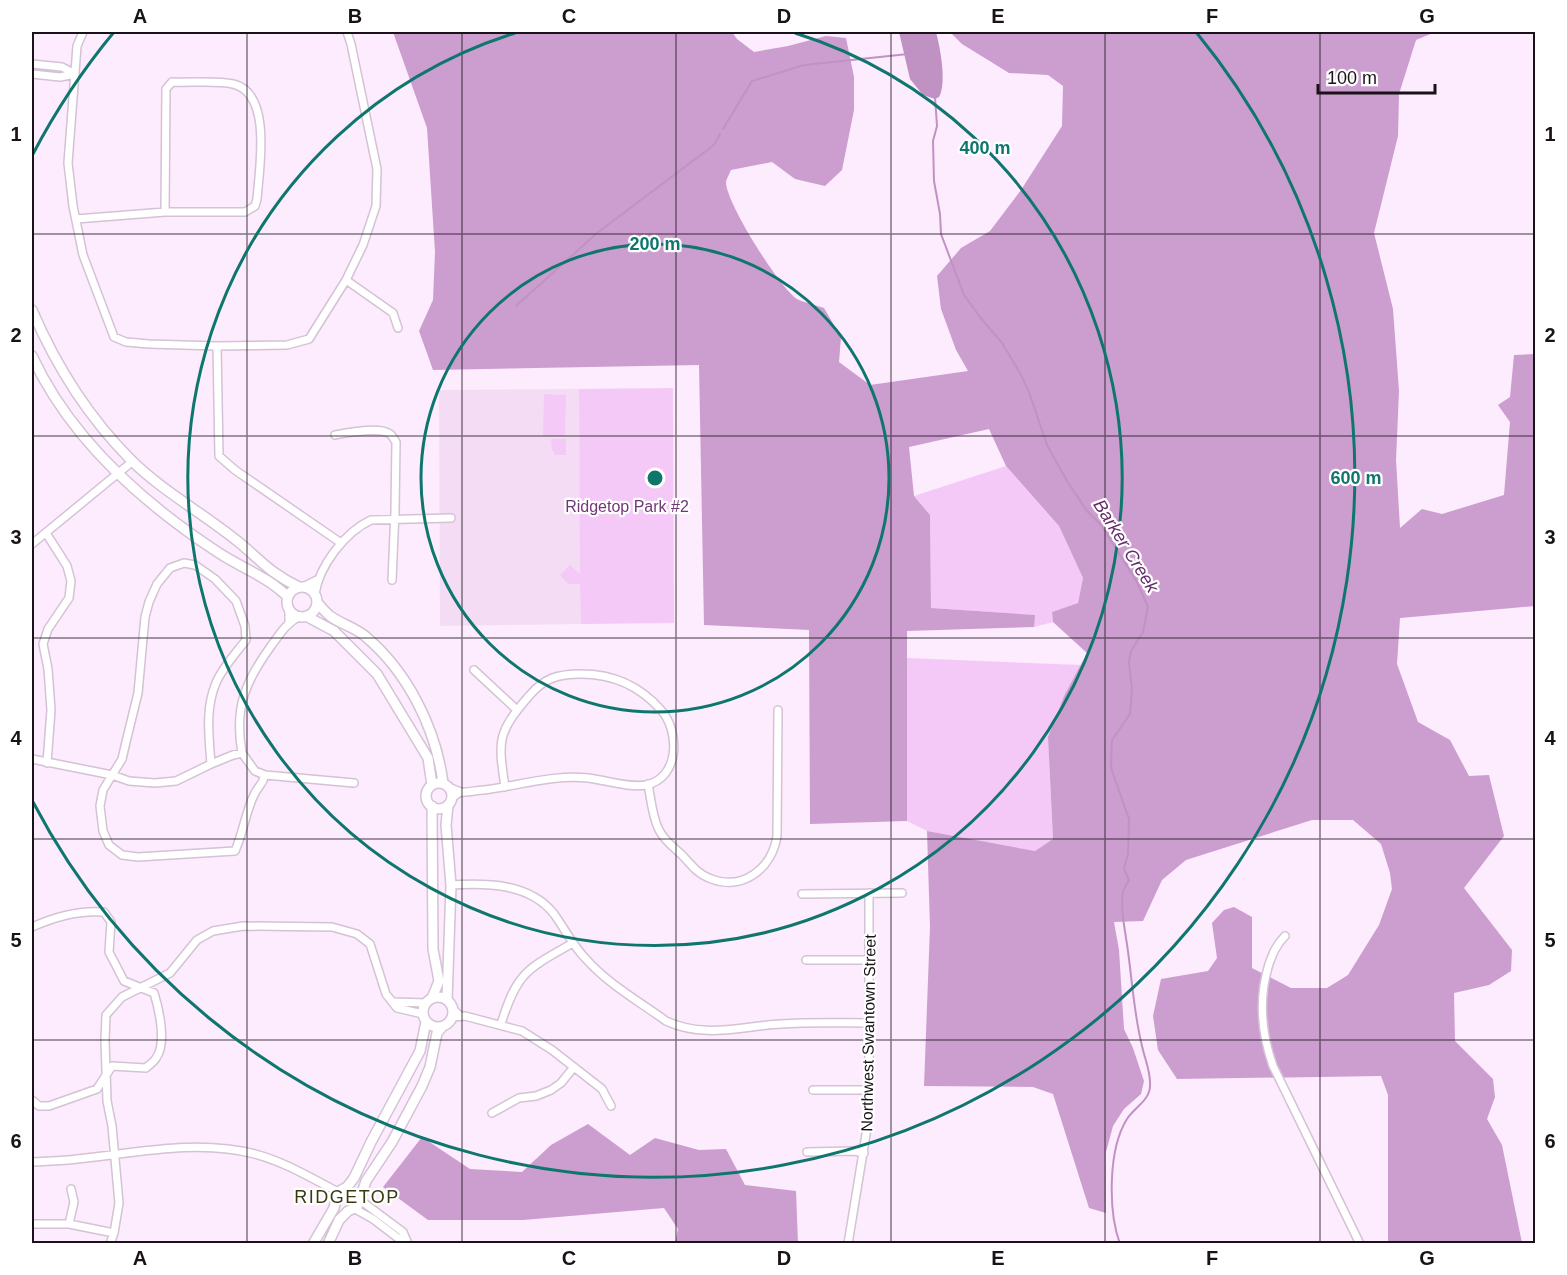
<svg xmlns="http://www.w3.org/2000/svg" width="1567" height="1275" font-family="Helvetica,sans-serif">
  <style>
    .built { fill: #f4dcf5 }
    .green { fill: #f4c9f7 }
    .forest { fill: #cc9dcf }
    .water { fill: #c092c3 }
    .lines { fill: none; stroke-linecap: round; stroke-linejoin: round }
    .stream { stroke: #c092c3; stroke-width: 2 }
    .street-casing { stroke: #d4c2d5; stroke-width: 10 }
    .secondary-casing { stroke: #d4c2d5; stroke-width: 12 }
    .street { stroke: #fff; stroke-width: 7 }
    .secondary { stroke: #fff; stroke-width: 9 }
    .grid { fill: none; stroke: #191319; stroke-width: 1.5; stroke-opacity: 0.55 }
    .ring { fill: none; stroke: #0f766e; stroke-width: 3 }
    .labels { text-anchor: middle; stroke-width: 4.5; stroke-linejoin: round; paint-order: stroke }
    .park-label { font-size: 16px; fill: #703876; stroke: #fff }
    .street-label { font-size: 16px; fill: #191319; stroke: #fff }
    .water-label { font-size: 18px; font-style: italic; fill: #632b68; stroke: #fff }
    .neighbourhood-label { font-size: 18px; letter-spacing: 1.5px; fill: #393a11; stroke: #fff }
    .centre { fill: #0f766e; stroke: #fff; stroke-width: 3 }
    .ring-label { font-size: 18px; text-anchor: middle; font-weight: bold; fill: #0f766e; stroke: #fff; stroke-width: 4.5; stroke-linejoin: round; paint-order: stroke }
    .neatline { fill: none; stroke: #191319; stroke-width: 2 }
    .grid-label { font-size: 20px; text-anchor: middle; font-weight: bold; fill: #191319 }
  </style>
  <rect width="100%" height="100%" fill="#fdebfe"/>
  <path class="built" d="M579,389L581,624L440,626L439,390Z"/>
  <path class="green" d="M673,388L674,623L581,624L580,584H568L560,575L570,565L580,574L579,389Z
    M544,394L566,395L565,436H545L543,435Z
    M551,439H566V455H555L552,450Z
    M1006,466L1059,526L1083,578L1078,603L1052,612L1053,622L1034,627V615L931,608L930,515L914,496Z
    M907,658L1081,665L1064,696L1048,737L1053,839L1035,851L927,831L907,821Z"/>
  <path class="forest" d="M393,32H732L737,39L754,52L788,46L826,36L846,38L854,77V110L842,170L825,186L795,179L772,162L731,170C730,173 726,179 726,183C727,204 779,287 797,299C805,303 816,305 824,308L841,337L839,362L870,385L968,371L956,350L941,309L937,276L961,248L990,231L1021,190L1062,126L1063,86L1048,75L1009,73L962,44L950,32H1435L1416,40L1399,94L1398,136L1374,233L1393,309L1399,391L1396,460L1400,528L1422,509L1442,514L1504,495L1510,422L1498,405L1510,397L1514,355L1535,354V606L1400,618L1397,664L1418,722L1450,740L1469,776L1489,775L1504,836L1464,888L1512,950L1511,971L1489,985L1454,993L1455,1041L1493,1079L1495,1097L1487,1119L1502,1145L1522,1243H1388V1095L1381,1076L1177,1079L1158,1050L1153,1016L1161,979L1208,971L1217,958L1212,923L1224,910L1234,907L1252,917V968L1291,988H1327L1348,975L1379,925L1392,889L1390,873L1381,844L1353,820H1312L1186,860L1162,880L1143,921L1114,922L1119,950L1124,1029L1133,1048L1144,1081L1141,1094L1124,1109L1113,1126L1106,1152V1213L1089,1208L1053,1094L1033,1087L924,1086L930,927L927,831L1035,851L1053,839L1048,737L1064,696L1087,653L1053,622L1052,612L1078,603L1083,578L1059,526L1006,466L989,429L909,447L914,496L930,515L931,608L1035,615L1034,627L907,631V821L810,824L809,630L704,625L699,365L433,370L419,331L433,300L435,252L427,128Z
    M588,1124L630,1155L655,1138L699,1150L726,1149L745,1185L796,1191L798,1243H675L678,1229L664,1208L523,1220H428L383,1187L422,1137L470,1169L522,1172L551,1145Z"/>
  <path class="water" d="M899,32H936C940,47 947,83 939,97L935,99L923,95L910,79Z"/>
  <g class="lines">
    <path class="stream" d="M935,97L937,126L933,141L934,181L940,214L941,234L964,295L980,317L1002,343L1020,373L1029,392L1047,445L1067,481L1087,511L1101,525L1137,582L1148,607L1143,632L1131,651L1129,662L1132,689L1130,714L1112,740L1111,768L1129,819L1128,854L1124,869L1129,880C1127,884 1124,888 1123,892C1120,907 1124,924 1126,938C1132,974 1133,1010 1142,1046C1145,1060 1151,1072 1150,1086C1150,1100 1134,1108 1127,1119C1108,1149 1108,1211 1120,1244
      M723,129L752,81L804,65L908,54
      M516,306L597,233L714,145L720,134"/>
    <defs>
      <path id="street" d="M83,32L77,46L68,163L73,206L83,255L114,337L126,342L149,344L217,346L287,345L309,339L346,280L363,245L376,206L377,169L351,44L347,32
        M32,64L62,67L75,74
        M32,74L60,77L75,74
        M76,219L165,212H245L255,206L257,199C259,170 273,93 233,84C216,80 191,83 172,82L166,89L165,212
        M346,280L393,313L398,328
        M217,346L219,456L235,470L341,543
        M335,435C347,433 379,426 390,434C393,436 394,440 396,442L395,511L392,580
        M46,533L67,566L71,581L69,598L48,629L43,644L48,669L51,710L47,763
        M32,544L133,461
        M303,587L317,580
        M315,594C319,566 345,532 371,520L451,518
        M289,622V608
        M474,670L517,710
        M242,753C234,708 245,682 271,646C280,634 286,623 300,616
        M32,759L112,775L129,781L155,783L176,781L211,764L233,755L242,753L255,771L265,775L354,783
        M211,764C209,737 205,708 216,683C222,668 236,653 246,640L245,626L236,601L215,579L195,565L184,563L170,568L157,584L149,602L145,617L138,693L126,742L122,759L103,790L100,806L103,831L109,845L122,855L138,857L235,851C243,833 246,811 254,795C258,786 262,786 265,775
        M648,784C651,799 652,816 659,830C664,840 673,847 681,854C690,863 696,873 709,878C742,892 772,869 777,836L778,710
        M448,787C452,788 457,791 461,792C468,793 477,790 484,790C516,786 556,774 588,778C606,780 628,788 646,785C680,778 680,731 661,710C640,686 612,674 581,674C558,674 544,678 529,696C497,733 498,740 505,787
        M452,798L460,792
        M451,885C487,883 530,883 554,914C565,929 573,946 586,959C608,984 640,1002 666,1021C705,1039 741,1026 781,1024C810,1022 840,1023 870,1023
        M802,894L902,893
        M32,927C54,917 80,910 104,912L111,922L109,952L124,981L154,993C159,1009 167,1044 156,1058C154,1062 149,1065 146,1068L112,1066L97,1089L49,1106H39L32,1100
        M1285,936C1276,945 1273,953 1269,964C1258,999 1261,1032 1273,1066L1360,1244
        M806,960H869
        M394,1002L426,1003
        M452,1008L460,1016
        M452,1017L465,1016L522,1031L552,1050L602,1089L611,1106
        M501,1024C517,972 527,969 573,943
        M813,1090H870
        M492,1113L519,1098L536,1096L551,1090L561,1083L574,1067
        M807,1152L854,1151L864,1153
        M32,1162C47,1161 62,1161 77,1159C136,1153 197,1139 255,1154C285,1162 311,1178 338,1192
        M360,1200L403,1232L408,1244
        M355,1209L373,1219L398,1238H405
        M32,1224H69L114,1233
        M69,1224L74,1202L71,1189
        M110,1244L114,1233L119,1203L112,1126L107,1101L105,1040L106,1015L122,997L170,973L197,940L213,931L243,926L332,927L357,934L370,944L386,994L397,1008L423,1014
        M848,1244L869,1116V893"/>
      <path id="secondary" d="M32,310C56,366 89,418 132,461C165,493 206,515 241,544C262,562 273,575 299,587
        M32,356C70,438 144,504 219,553C242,568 268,577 288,597
        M287 602a15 15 0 1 1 30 0a15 15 0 1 1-30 0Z
        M317,602C321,607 325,612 330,616C341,624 354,627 365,636C408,672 436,729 443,783
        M306,616L334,631L377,674L428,758L432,785
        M426 796a13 13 0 1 1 26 0a13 13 0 1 1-26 0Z
        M432,806L433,949L439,981L432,998
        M423 1012a15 15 0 1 1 30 0a15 15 0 1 1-30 0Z
        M447,1000L451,885L446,825L448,805
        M313,1244L334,1208L338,1192L347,1187L354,1178L371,1142L420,1051L426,1022
        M328,1244L339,1220L348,1211L357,1207L366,1181L392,1142L422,1086L430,1067L437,1033L442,1027"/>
    </defs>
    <use href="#street" class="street-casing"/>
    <use href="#secondary" class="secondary-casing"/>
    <use href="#street" class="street"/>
    <use href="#secondary" class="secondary"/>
  </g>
  <path class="grid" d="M247,32V1244M462,32V1244M676,32V1244M891,32V1244M1105,32V1244M1320,32V1244M32,234H1536M32,436H1536M32,638H1536M32,839H1536M32,1040H1536"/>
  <g class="ring">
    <circle cx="655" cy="478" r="234"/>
    <path d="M795 33A467 467 0 1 1 515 33"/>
    <path d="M33 154A701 701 0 0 1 114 32M1196 32A701 701 0 1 1 33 802"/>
  </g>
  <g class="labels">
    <g class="park-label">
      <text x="627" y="512">Ridgetop Park #2</text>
    </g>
    <g class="street-label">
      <text transform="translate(868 1033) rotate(-89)" y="6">Northwest Swantown Street</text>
    </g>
    <g class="water-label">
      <text transform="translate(1126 546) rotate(58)" y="6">Barker Creek</text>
    </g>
    <g class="neighbourhood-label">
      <text x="347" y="1203">RIDGETOP</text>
    </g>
  </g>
  <circle cx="655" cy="478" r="9" class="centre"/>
  <g class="ring-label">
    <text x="985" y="154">400 m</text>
    <text x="655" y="250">200 m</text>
    <text x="1356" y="484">600 m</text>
  </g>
  <rect width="1567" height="1275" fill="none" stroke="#ffffff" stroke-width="66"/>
  <path d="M1318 84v9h117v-9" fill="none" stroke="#191319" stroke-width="3"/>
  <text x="1327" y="84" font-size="18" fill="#191319" stroke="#ffffff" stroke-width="4.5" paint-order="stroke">100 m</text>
  <rect x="33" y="33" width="1501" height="1209" class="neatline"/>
  <g class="grid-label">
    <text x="140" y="23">A</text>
    <text x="355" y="23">B</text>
    <text x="569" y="23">C</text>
    <text x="784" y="23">D</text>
    <text x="998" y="23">E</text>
    <text x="1212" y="23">F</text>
    <text x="1427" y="23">G</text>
    <text x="16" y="141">1</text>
    <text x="1550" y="141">1</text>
    <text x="16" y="342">2</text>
    <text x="1550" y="342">2</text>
    <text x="16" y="544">3</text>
    <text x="1550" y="544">3</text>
    <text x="16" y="745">4</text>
    <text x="1550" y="745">4</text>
    <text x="16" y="947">5</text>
    <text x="1550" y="947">5</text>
    <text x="16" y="1148">6</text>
    <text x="1550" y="1148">6</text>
    <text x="140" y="1265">A</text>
    <text x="355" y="1265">B</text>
    <text x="569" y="1265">C</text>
    <text x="784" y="1265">D</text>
    <text x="998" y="1265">E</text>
    <text x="1212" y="1265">F</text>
    <text x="1427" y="1265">G</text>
  </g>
</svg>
